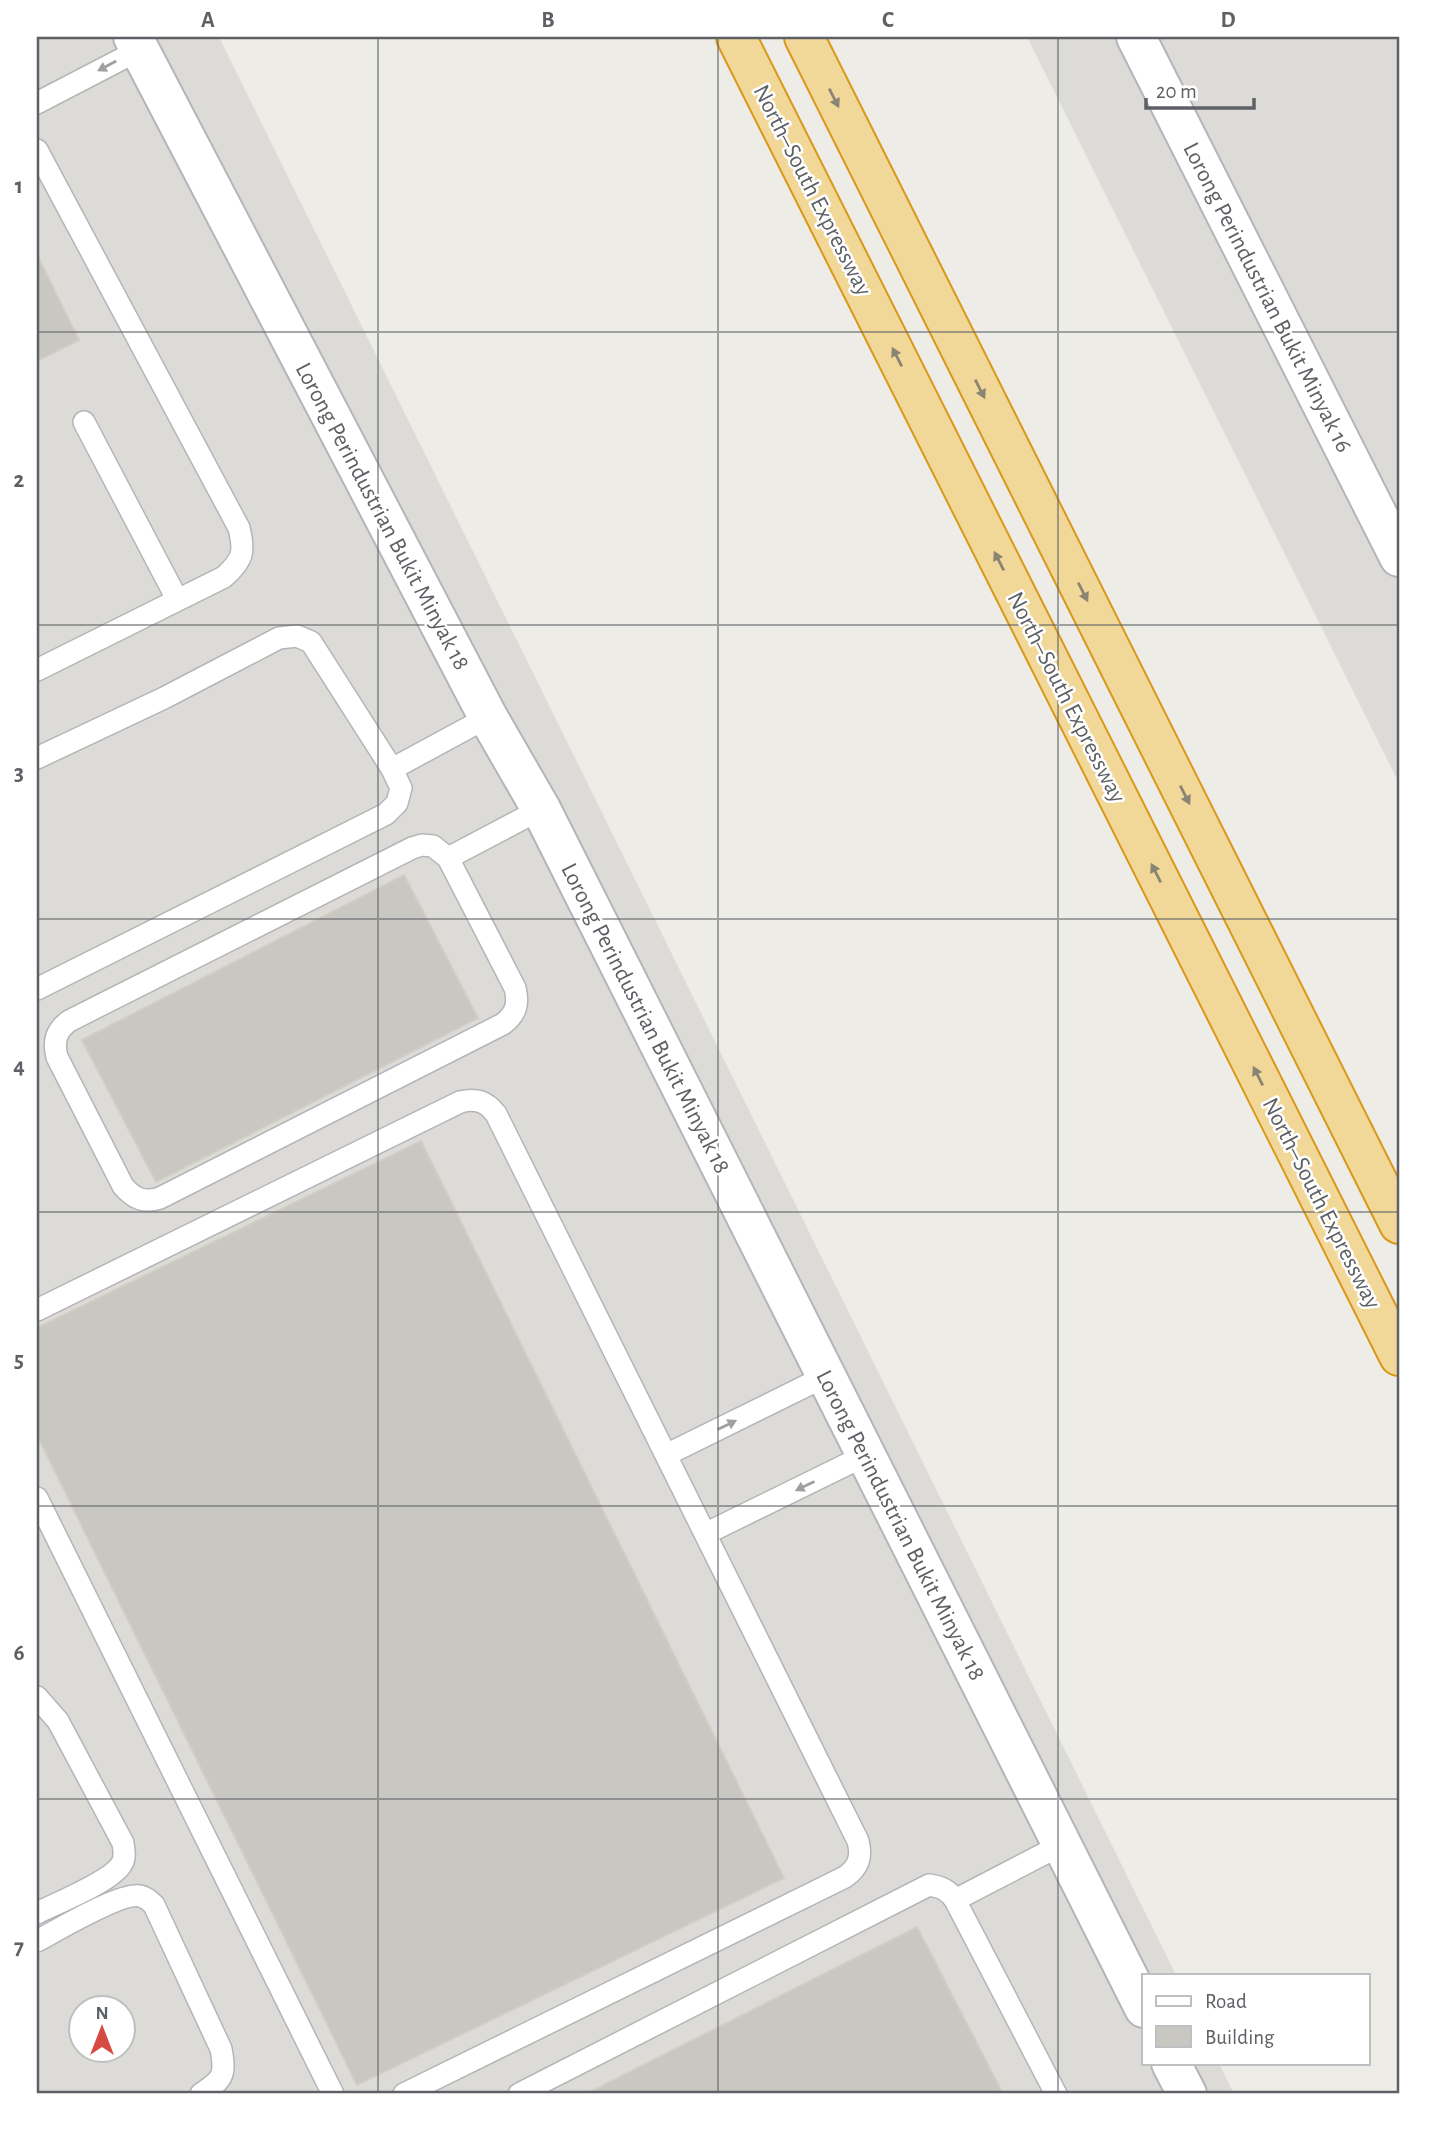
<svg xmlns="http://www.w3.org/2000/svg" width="1436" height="2131" font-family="'Alegreya Sans',sans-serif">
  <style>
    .industrial { fill: #dddbd8; fill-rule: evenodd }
    .building { fill: #c9c7c2; stroke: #d2cdc4; stroke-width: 2 }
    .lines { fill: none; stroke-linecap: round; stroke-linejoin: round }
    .lane-casing { stroke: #b3b5b9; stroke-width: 24 }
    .street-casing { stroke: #b3b5b9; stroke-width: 42 }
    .highway-casing { stroke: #da981a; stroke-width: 42 }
    .lane { stroke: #fff; stroke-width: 21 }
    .street { stroke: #fff; stroke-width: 38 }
    .highway { stroke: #f1d899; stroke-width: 38 }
    .oneway { fill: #9ea0a2 }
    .oneway2 { fill: #898474 }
    .grid { fill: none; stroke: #5d6064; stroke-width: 2; stroke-opacity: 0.55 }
    .labels { text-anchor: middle; stroke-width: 5; stroke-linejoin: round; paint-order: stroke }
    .street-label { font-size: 24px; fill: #5d6064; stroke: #fff }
    .neatline { fill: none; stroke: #5d6064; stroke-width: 2.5 }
    .grid-label { font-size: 23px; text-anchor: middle; font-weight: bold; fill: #5d6064 }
  </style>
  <rect width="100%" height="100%" fill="#eeece6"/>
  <path class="industrial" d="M37,37H219L1176,1975H1144V2063H1219L1234,2094H37ZM80,2008H122V2050H80Z
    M1027,37H1399V783Z"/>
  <path class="building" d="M37,255L79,340L37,361Z
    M404,875L478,1018L156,1182L82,1040Z
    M421,1141L784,1878L357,2085L37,1435V1328Z
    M917,1927L1003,2094H586Z"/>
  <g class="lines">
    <defs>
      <path id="lane" d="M37,103L139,50
        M37,150L239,528C245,552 243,560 224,577L37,670
        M84,422L177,599
        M37,758L164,698L279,638L297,636L311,642L392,769L401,788L397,803L386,814L37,989
        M392,769L488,717
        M422,845L433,846L448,858L515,988C519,1004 516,1014 503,1024L160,1198C144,1203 134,1199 123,1186L57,1057C53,1041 56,1031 69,1021L412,848Z
        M448,858L541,809
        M37,1310L460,1102C476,1098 486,1101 496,1114L858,1841C862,1857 859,1867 845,1877L404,2094
        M666,1455L826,1376
        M37,1498L333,2094
        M705,1534L866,1455
        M37,1697L58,1721L123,1843C124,1851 126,1858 121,1865C110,1882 57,1903 37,1913
        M955,1900L1061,1845
        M37,1941C56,1931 121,1892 140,1896C145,1897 150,1901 154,1905L221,2049C226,2076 223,2079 201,2094
        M519,2094L929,1885C942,1887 948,1890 955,1900L1056,2094"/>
      <path id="street" d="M133,37L488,717L541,809L1144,2008
        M1136,37L1399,557
        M1171,2063L1187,2094"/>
      <path id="highway" d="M736,37L1399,1356
        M804,37L1399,1224"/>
    </defs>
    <use href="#lane" class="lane-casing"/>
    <use href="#street" class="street-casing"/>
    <use href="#highway" class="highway-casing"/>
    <use href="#lane" class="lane"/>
    <use href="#street" class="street"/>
    <use href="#highway" class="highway"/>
  </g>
  <defs><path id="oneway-solid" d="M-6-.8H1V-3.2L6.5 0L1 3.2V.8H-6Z" transform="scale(1.75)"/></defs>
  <g class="oneway">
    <use href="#oneway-solid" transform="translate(107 66) rotate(152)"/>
    <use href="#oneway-solid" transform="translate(727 1425) rotate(-26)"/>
    <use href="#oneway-solid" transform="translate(805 1486) rotate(154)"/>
  </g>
  <g class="oneway2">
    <use href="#oneway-solid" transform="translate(834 98) rotate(63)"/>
    <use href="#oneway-solid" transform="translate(897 357) rotate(-117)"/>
    <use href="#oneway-solid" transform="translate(980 389) rotate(63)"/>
    <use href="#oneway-solid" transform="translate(999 561) rotate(-117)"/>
    <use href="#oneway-solid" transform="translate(1083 592) rotate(63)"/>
    <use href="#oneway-solid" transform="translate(1185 795) rotate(63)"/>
    <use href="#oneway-solid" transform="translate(1156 873) rotate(-117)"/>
    <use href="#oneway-solid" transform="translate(1258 1076) rotate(-117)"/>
  </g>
  <path class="grid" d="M378,37V2094M718,37V2094M1058,37V2094M37,332H1399M37,625H1399M37,919H1399M37,1212H1399M37,1506H1399M37,1799H1399"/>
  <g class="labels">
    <g class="street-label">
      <text transform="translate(813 190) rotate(63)" y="8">North–South Expressway</text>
      <text transform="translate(1268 297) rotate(63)" y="8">Lorong Perindustrian Bukit Minyak 16</text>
      <text transform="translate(383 516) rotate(62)" y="8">Lorong Perindustrian Bukit Minyak 18</text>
      <text transform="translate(1067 697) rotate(63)" y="8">North–South Expressway</text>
      <text transform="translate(646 1018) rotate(63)" y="8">Lorong Perindustrian Bukit Minyak 18</text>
      <text transform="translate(1322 1203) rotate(63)" y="8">North–South Expressway</text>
      <text transform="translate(901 1525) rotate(63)" y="8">Lorong Perindustrian Bukit Minyak 18</text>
    </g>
  </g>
  <rect width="1436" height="2131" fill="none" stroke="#ffffff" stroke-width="77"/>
  <rect x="1142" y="1974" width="228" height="91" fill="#ffffff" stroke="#bebfc1" stroke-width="2"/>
  <rect x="1156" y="1996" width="35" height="10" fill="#ffffff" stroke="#bebfc1" stroke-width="2"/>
  <text x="1205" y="2008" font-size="21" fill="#5d6064">Road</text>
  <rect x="1156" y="2026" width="35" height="21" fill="#c9c7c2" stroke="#bebfc1" stroke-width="2"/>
  <text x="1205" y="2044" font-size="21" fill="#5d6064">Building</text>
  <g transform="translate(102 2029)"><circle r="33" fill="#ffffff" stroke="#bebfc1" stroke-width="2"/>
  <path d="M0-5L12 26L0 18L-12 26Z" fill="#d64a43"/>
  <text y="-10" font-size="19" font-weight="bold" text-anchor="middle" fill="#5d6064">N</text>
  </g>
  <path d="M1146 98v10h108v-10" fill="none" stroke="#5d6064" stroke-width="3.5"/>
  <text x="1156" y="98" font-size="21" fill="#5d6064" stroke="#ffffff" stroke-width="5" paint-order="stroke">20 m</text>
  <rect x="38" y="38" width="1360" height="2054" class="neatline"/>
  <g class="grid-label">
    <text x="208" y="27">A</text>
    <text x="548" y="27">B</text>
    <text x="888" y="27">C</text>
    <text x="1228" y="27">D</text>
    <text x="19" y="193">1</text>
    <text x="19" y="487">2</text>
    <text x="19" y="780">3</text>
    <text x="19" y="1073">4</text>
    <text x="19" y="1367">5</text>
    <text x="19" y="1660">6</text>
    <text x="19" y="1954">7</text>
  </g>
</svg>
